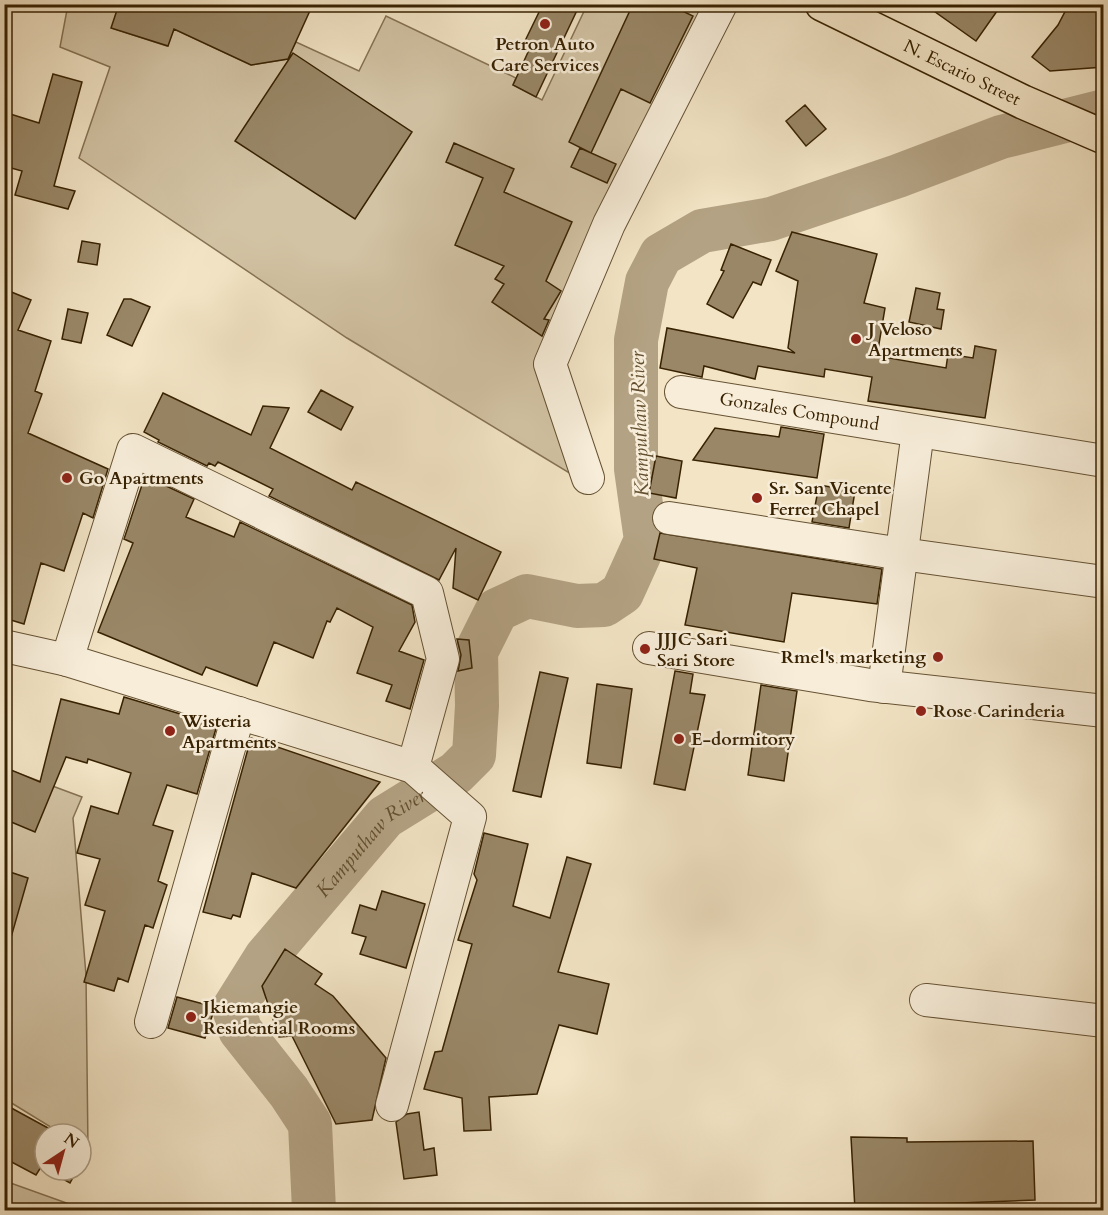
<svg xmlns="http://www.w3.org/2000/svg" width="1108" height="1215" font-family="Cardo,serif">
  <style>
    .green { fill: #d2c3a4; stroke: #857253; stroke-width: 1.5 }
    .lines { fill: none; stroke-linecap: round; stroke-linejoin: round }
    .river { stroke: #b3a283; stroke-width: 44 }
    .building { fill: #998767; stroke: #382202; stroke-width: 1.5 }
    .minor-casing { stroke: #665233; stroke-width: 34 }
    .major-casing { stroke: #382202; stroke-width: 36 }
    .minor { stroke: #f7edd9; stroke-width: 32 }
    .major { stroke: #f2e4c5; stroke-width: 33 }
    .poi-dot { fill: #8f2418; stroke: #f7edd9; stroke-width: 2 }
    .labels { text-anchor: middle; stroke-width: 5; stroke-linejoin: round; paint-order: stroke }
    .poi-label { font-size: 18px; font-weight: bold; fill: #382202; stroke: #f7edd9; text-anchor: start }
    .street-label { font-size: 18px; fill: #382202; stroke: #f7edd9 }
    .water-label { font-size: 20px; font-style: italic; fill: #634f2f; stroke: #f7edd9 }
  </style>
  <rect width="100%" height="100%" fill="#f2e4c5"/>
  <filter id="stains"><feTurbulence type="fractalNoise" baseFrequency=".00333" numOctaves="4"/><feColorMatrix values="0 0 0 0 .2 0 0 0 0 .09 0 0 0 0 .02 0 0 0 .5 -.17"/></filter>
  <radialGradient id="worn" r=".72"><stop offset=".6" stop-color="#630" stop-opacity="0"/><stop offset="1" stop-color="#630" stop-opacity=".3"/></radialGradient>
  <path class="green" d="M53,5H109L118,8L112,28L167,46L174,29L251,65L287,59L296,42L359,71L386,16L516,78L513,85L542,100L587,5H721L546,373L571,474L347,338L79,158L110,67L60,47L67,10Z
    M4,768L82,797L73,818L86,975L88,1150L81,1146V1134H62L5,1099Z
    M4,1181H5L86,1210H5Z"/>
  <g class="lines">
    <path class="river" id="s1" d="M314,1210L310,1124L289,1092L240,1030L234,1008L266,957L385,817L456,773L474,755L477,706L476,652L497,610L527,596L577,606L604,605L622,593L646,540L636,469V340L647,282L661,255L702,231L771,219L898,176L1001,137L1104,111"/>
  </g>
  <path class="building" d="M119,4H313L288,59L251,65L174,29L168,46L111,28Z
    M543,4H580L536,97L513,85L529,50L522,47Z
    M633,4H668L693,16L650,103L621,89L591,153L569,142Z
    M924,4H1002L976,41Z
    M1069,4H1080L1104,12V67L1050,71L1032,57L1058,25Z
    M293,53L412,132L355,219L235,141Z
    M53,74L82,82L54,186L75,191L68,209L15,195L22,171L4,166L11,142L4,140V112L39,123Z
    M805,105L826,129L806,146L786,121Z
    M454,143L514,169L504,192L572,222L546,281L561,291L544,319L549,320L542,336L492,302L504,284L495,279L504,266L455,245L483,178L446,162Z
    M580,148L616,164L607,183L571,167Z
    M792,232L877,254L864,303L885,308L877,356L946,368L948,354L973,358L975,346L996,350L985,418L868,401L872,377L825,369L824,377L758,366L755,379L704,366L702,377L660,368L667,328L795,353L788,348L798,281L776,271Z
    M82,241L100,244L97,265L78,262Z
    M731,244L771,260L761,285L753,282L733,318L707,304L724,271L721,270Z
    M916,288L940,293L937,309L944,310L941,329L909,322Z
    M4,289L31,300L18,330L51,341L35,391L42,394L28,433L108,469L93,518L83,513L64,571L41,563L24,624L4,618Z
    M124,299H131L150,307L132,346L107,335Z
    M68,309L88,313L81,343L62,339Z
    M321,390L353,407L341,430L308,412Z
    M163,393L251,435L263,406L289,408L270,448L352,490L356,482L501,552L478,600L453,588L456,548L439,580L269,496L273,489L218,462L215,466L209,463L207,466L158,442L159,440L144,432Z
    M781,427L824,434L817,478L693,460L715,428L779,437Z
    M656,456L682,461L676,498L649,493Z
    M145,476L194,499L186,517L234,537L240,522L412,605L415,622L399,651L424,660L410,709L386,701L392,685L357,673L373,627L337,608L330,622L327,621L313,658L274,642L257,686L206,667L202,675L98,632L133,543L124,539Z
    M819,485L855,491L849,528L812,522Z
    M660,533L882,569L877,604L792,593L784,642L685,625L697,568L654,559Z
    M457,639L469,640L472,668L458,671L461,655Z
    M675,671L693,674L690,693L705,695L685,790L654,784Z
    M540,672L568,678L541,797L513,791Z
    M597,684L632,689L621,768L587,763Z
    M761,685L797,691L784,781L748,775Z
    M124,697L217,725L197,794L167,785L153,825L173,831L158,881L167,885L153,928L145,925L128,982L118,978L114,991L84,982L105,911L85,905L100,859L77,853L91,806L118,814L131,773L88,759L87,763L66,757L35,832L4,819V767L40,782L61,699L119,714Z
    M251,738L380,782L296,888L252,873L240,917L233,915L231,919L203,912Z
    M484,833L528,844L513,906L550,918L567,857L591,864L558,972L609,984L597,1034L559,1025L537,1094L489,1097L491,1130L464,1131L462,1098L424,1089L435,1052L442,1051L472,944L458,940L477,880L474,874Z
    M4,870L28,878L10,941L4,940Z
    M382,891L425,904L406,968L360,954L366,937L352,933L360,905L376,910Z
    M285,949L322,974L315,984L333,996L386,1058L372,1120L336,1124L292,1036L279,1037L262,986Z
    M177,997L215,1007L205,1038L168,1028Z
    M4,1104L59,1134H45V1169L41,1167L36,1175L4,1158Z
    M419,1112L424,1150L434,1148L437,1175L404,1179L396,1122L407,1114Z
    M851,1137L907,1138V1142L1033,1141L1035,1200L908,1205V1210H855Z
    M47,1170H77L70,1183Z"/>
  <g class="lines">
    <defs>
      <g id="minor">
        <path id="s2" d="M681,392L1104,461"/>
        <path d="M588,478L550,364L609,224L721,4"/>
        <path d="M669,518L902,554L1104,582"/>
        <path d="M4,646L67,660L413,767L470,817L392,1105"/>
        <path d="M649,648L870,685L1104,711"/>
        <path d="M67,660L133,450L427,593L443,659L413,767"/>
        <path d="M884,687L918,431"/>
        <path d="M926,1000L1104,1021"/>
        <path d="M151,1022L239,713"/>
      </g>
      <g id="major">
        <path id="s3" d="M822,4L1023,102L1104,137"/>
      </g>
    </defs>
    <use href="#minor" class="minor-casing"/>
    <use href="#major" class="major-casing"/>
    <use href="#minor" class="minor"/>
    <use href="#major" class="major"/>
  </g>
  <g class="poi-dot">
    <circle cx="545" cy="24" r="6"/>
    <circle cx="856" cy="339" r="6"/>
    <circle cx="67" cy="478" r="6"/>
    <circle cx="757" cy="498" r="6"/>
    <circle cx="645" cy="649" r="6"/>
    <circle cx="938" cy="657" r="6"/>
    <circle cx="921" cy="711" r="6"/>
    <circle cx="170" cy="731" r="6"/>
    <circle cx="679" cy="739" r="6"/>
    <circle cx="191" cy="1017" r="6"/>
  </g>
  <g class="labels">
    <g class="poi-label">
      <text x="545" y="50" text-anchor="middle">Petron Auto<tspan x="545" dy="21">Care Services</tspan></text>
      <text x="868" y="335">J Veloso<tspan x="868" dy="21">Apartments</tspan></text>
      <text x="79" y="484">Go Apartments</text>
      <text x="769" y="494">Sr. San Vicente<tspan x="769" dy="21">Ferrer Chapel</tspan></text>
      <text x="657" y="645">JJJC Sari<tspan x="657" dy="21">Sari Store</tspan></text>
      <text x="926" y="663" text-anchor="end">Rmel's marketing</text>
      <text x="933" y="717">Rose Carinderia</text>
      <text x="182" y="727">Wisteria<tspan x="182" dy="21">Apartments</tspan></text>
      <text x="691" y="745">E-dormitory</text>
      <text x="203" y="1013">Jkiemangie<tspan x="203" dy="21">Residential Rooms</tspan></text>
    </g>
    <g class="street-label">
      <text dy="6" stroke="none"><textPath href="#s3" startOffset="156">N. Escario Street</textPath></text>
      <text dy="6" stroke="none"><textPath href="#s2" startOffset="120">Gonzales Compound</textPath></text>
    </g>
    <g class="water-label">
      <text transform="translate(639 424) rotate(-92)" y="7">Kamputhaw River</text>
      <text dy="7" stroke="none"><textPath href="#s1" startOffset="442">Kamputhaw River</textPath></text>
    </g>
  </g>
  <rect width="1108" height="1215" fill="none" stroke="#f2e4c5" stroke-width="24"/>
  <rect x="6" y="6" width="1096" height="1203" fill="none" stroke="#382202" stroke-width="3"/>
  <rect x="12" y="12" width="1084" height="1191" fill="none" stroke="#382202" stroke-width="1.5"/>
  <g transform="translate(63 1152) rotate(36)"><circle r="28" fill="#f7edd9" stroke="#ab9c83" stroke-width="1.5"/>
  <path d="M0-4.5L10 22L0 15L-10 22Z" fill="#8f2418"/>
  <text y="-9" font-size="16" font-weight="bold" text-anchor="middle" fill="#382202">N</text>
  </g>
  <rect width="100%" height="100%" filter="url(#stains)"/>
  <rect width="100%" height="100%" fill="url(#worn)"/>
</svg>
